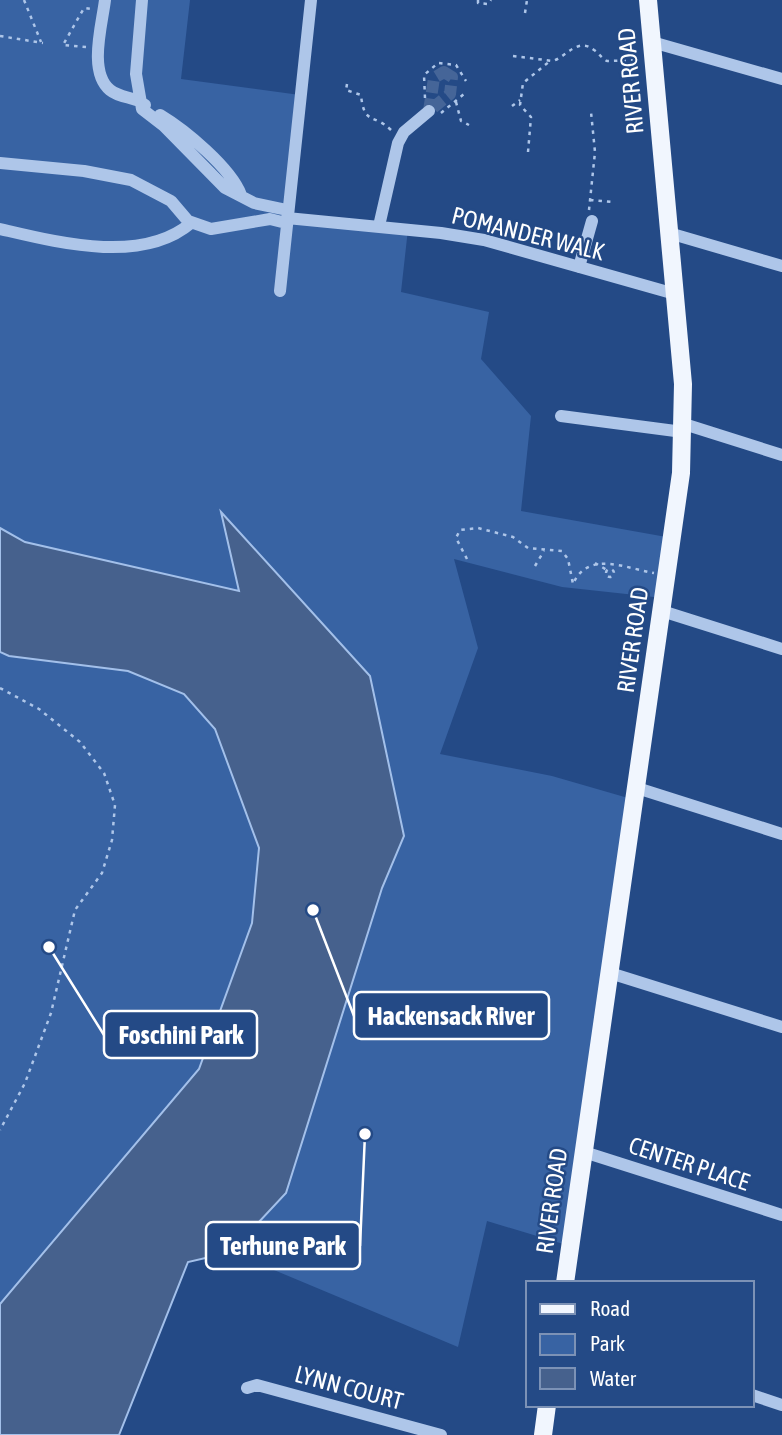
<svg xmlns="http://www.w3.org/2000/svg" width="782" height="1435" font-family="'Asap Condensed',sans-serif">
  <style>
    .green { fill: #3863a3 }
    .water { fill: #46618d; stroke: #a3c0ea; stroke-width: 2 }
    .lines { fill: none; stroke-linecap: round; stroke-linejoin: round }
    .minor-tunnel { stroke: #456598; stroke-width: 12; stroke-dasharray: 12 6; stroke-linecap: butt }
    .path { stroke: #aec6e9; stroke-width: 2.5; stroke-dasharray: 3.5 5; stroke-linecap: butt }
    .minor { stroke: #aec6e9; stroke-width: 12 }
    .major { stroke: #f1f6fe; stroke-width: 18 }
    .labels { text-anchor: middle; stroke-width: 5; stroke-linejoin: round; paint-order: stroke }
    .street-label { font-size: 24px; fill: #fff; stroke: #244a86 }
    .leader { fill: none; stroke: #fff; stroke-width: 2.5 }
    .callout-dot { fill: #fff; stroke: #244a86; stroke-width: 2.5 }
    .callout { fill: #244a86; stroke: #fff; stroke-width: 2.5 }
    .callout-label { font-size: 26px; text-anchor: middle; font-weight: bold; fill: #fff }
  </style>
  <rect width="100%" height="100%" fill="#244a86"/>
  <path class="green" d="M0,0H190L181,79L300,95L287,218L408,229L401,292L489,312L481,359L531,416L521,511L672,538L663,598L562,587L454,559L478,648L440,754L552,776L635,800L570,1246L487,1221L458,1347L231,1252L286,1193L382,888L404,836L370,676L222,513L239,591L25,542L0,528Z
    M0,652L9,656L128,671L184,694L215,728L259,848L252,923L199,1069L0,1304Z"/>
  <path class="water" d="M221,512L370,676L404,836L382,888L286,1193L231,1252L188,1262L119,1435H0V1304L199,1069L252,923L259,848L215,729L184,694L128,671L9,656L0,652V528L25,542L239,591Z"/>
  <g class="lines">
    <path class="minor-tunnel" d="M444,72L452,77L450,94L429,111L434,78Z"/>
    <path class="path" d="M24,0L41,42
      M478,0V3L488,4L491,0
      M525,13L527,0
      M0,36L43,43
      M86,47L63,45L84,8L92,9
      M513,56L553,61C567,56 578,37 594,50C599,53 601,58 607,61L639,60
      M347,84L346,90L361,95C364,126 374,113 391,130
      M425,98L424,75L438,63L456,65L466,81
      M456,102L461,121L469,125
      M512,106L520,100
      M441,113L464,94
      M528,152L531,117L520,105L523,83L550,61
      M590,200L612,202
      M589,210L595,152L591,112
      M467,559L456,538L460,530L478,528L513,537L528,548L562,551L568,559L573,584C588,550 625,568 654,573
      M595,563L607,570
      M535,566L544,551
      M606 573a4 4 0 1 1 8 0a4 4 0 1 1-8 0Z
      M0,688L39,709L80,742L104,773L115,805L112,840L102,873L75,910L51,1013L25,1083L0,1130"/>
    <path class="minor" d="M105,0C102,25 88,72 110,90C121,99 135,96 145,105
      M142,0L136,74L142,109L164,126L225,188L254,203L287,210
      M652,42L782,79
      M160,115C185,130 231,168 241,195
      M0,163L84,171L131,180L171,201L188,221L211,229L270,219L286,223
      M287,218L441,233L484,240L675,294
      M379,226L398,143L404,132L429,111
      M0,229C56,242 142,265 191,223
      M669,233L782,266
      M579,267L592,221
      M280,291L311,0
      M561,416L683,432
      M684,424L782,455
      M662,611L782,649
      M637,788L782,834
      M610,973L782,1027
      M584,1152L782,1215
      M247,1388L257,1385L441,1435
      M752,1395L782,1405"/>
    <path class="major" d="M565,1283L681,473L683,384L648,0
      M543,1435L547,1405"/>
  </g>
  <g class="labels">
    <g class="street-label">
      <text transform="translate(631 81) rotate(-95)" y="8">RIVER ROAD</text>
      <text transform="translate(528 234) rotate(14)" y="8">POMANDER WALK</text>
      <text transform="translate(633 640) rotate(-82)" y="8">RIVER ROAD</text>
      <text transform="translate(689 1164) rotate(18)" y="8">CENTER PLACE</text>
      <text transform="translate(552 1201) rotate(-82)" y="8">RIVER ROAD</text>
      <text transform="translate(349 1388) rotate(15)" y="8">LYNN COURT</text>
    </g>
  </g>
  <path class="leader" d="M313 910L354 1016M49 947L104 1035M365 1134L360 1246"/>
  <g class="callout-dot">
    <circle cx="313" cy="910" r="7"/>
    <circle cx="49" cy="947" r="7"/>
    <circle cx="365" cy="1134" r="7"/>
  </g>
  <g class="callout">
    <rect x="354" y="992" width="195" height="47" rx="7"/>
    <rect x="104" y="1011" width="153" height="47" rx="7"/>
    <rect x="206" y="1222" width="154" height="47" rx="7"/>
  </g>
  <g class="callout-label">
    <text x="451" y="1025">Hackensack River</text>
    <text x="181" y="1044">Foschini Park</text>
    <text x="283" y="1255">Terhune Park</text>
  </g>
  <rect x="526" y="1281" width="228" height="126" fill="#244a86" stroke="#7c92b6" stroke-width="2"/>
  <rect x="540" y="1304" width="35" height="10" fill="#f1f6fe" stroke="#7c92b6" stroke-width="2"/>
  <text x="590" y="1316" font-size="21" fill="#ffffff">Road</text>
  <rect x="540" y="1334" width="35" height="21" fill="#3863a3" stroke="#7c92b6" stroke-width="2"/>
  <text x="590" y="1351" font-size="21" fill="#ffffff">Park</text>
  <rect x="540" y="1368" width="35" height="21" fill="#46618d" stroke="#7c92b6" stroke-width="2"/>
  <text x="590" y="1386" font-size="21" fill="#ffffff">Water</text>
</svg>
